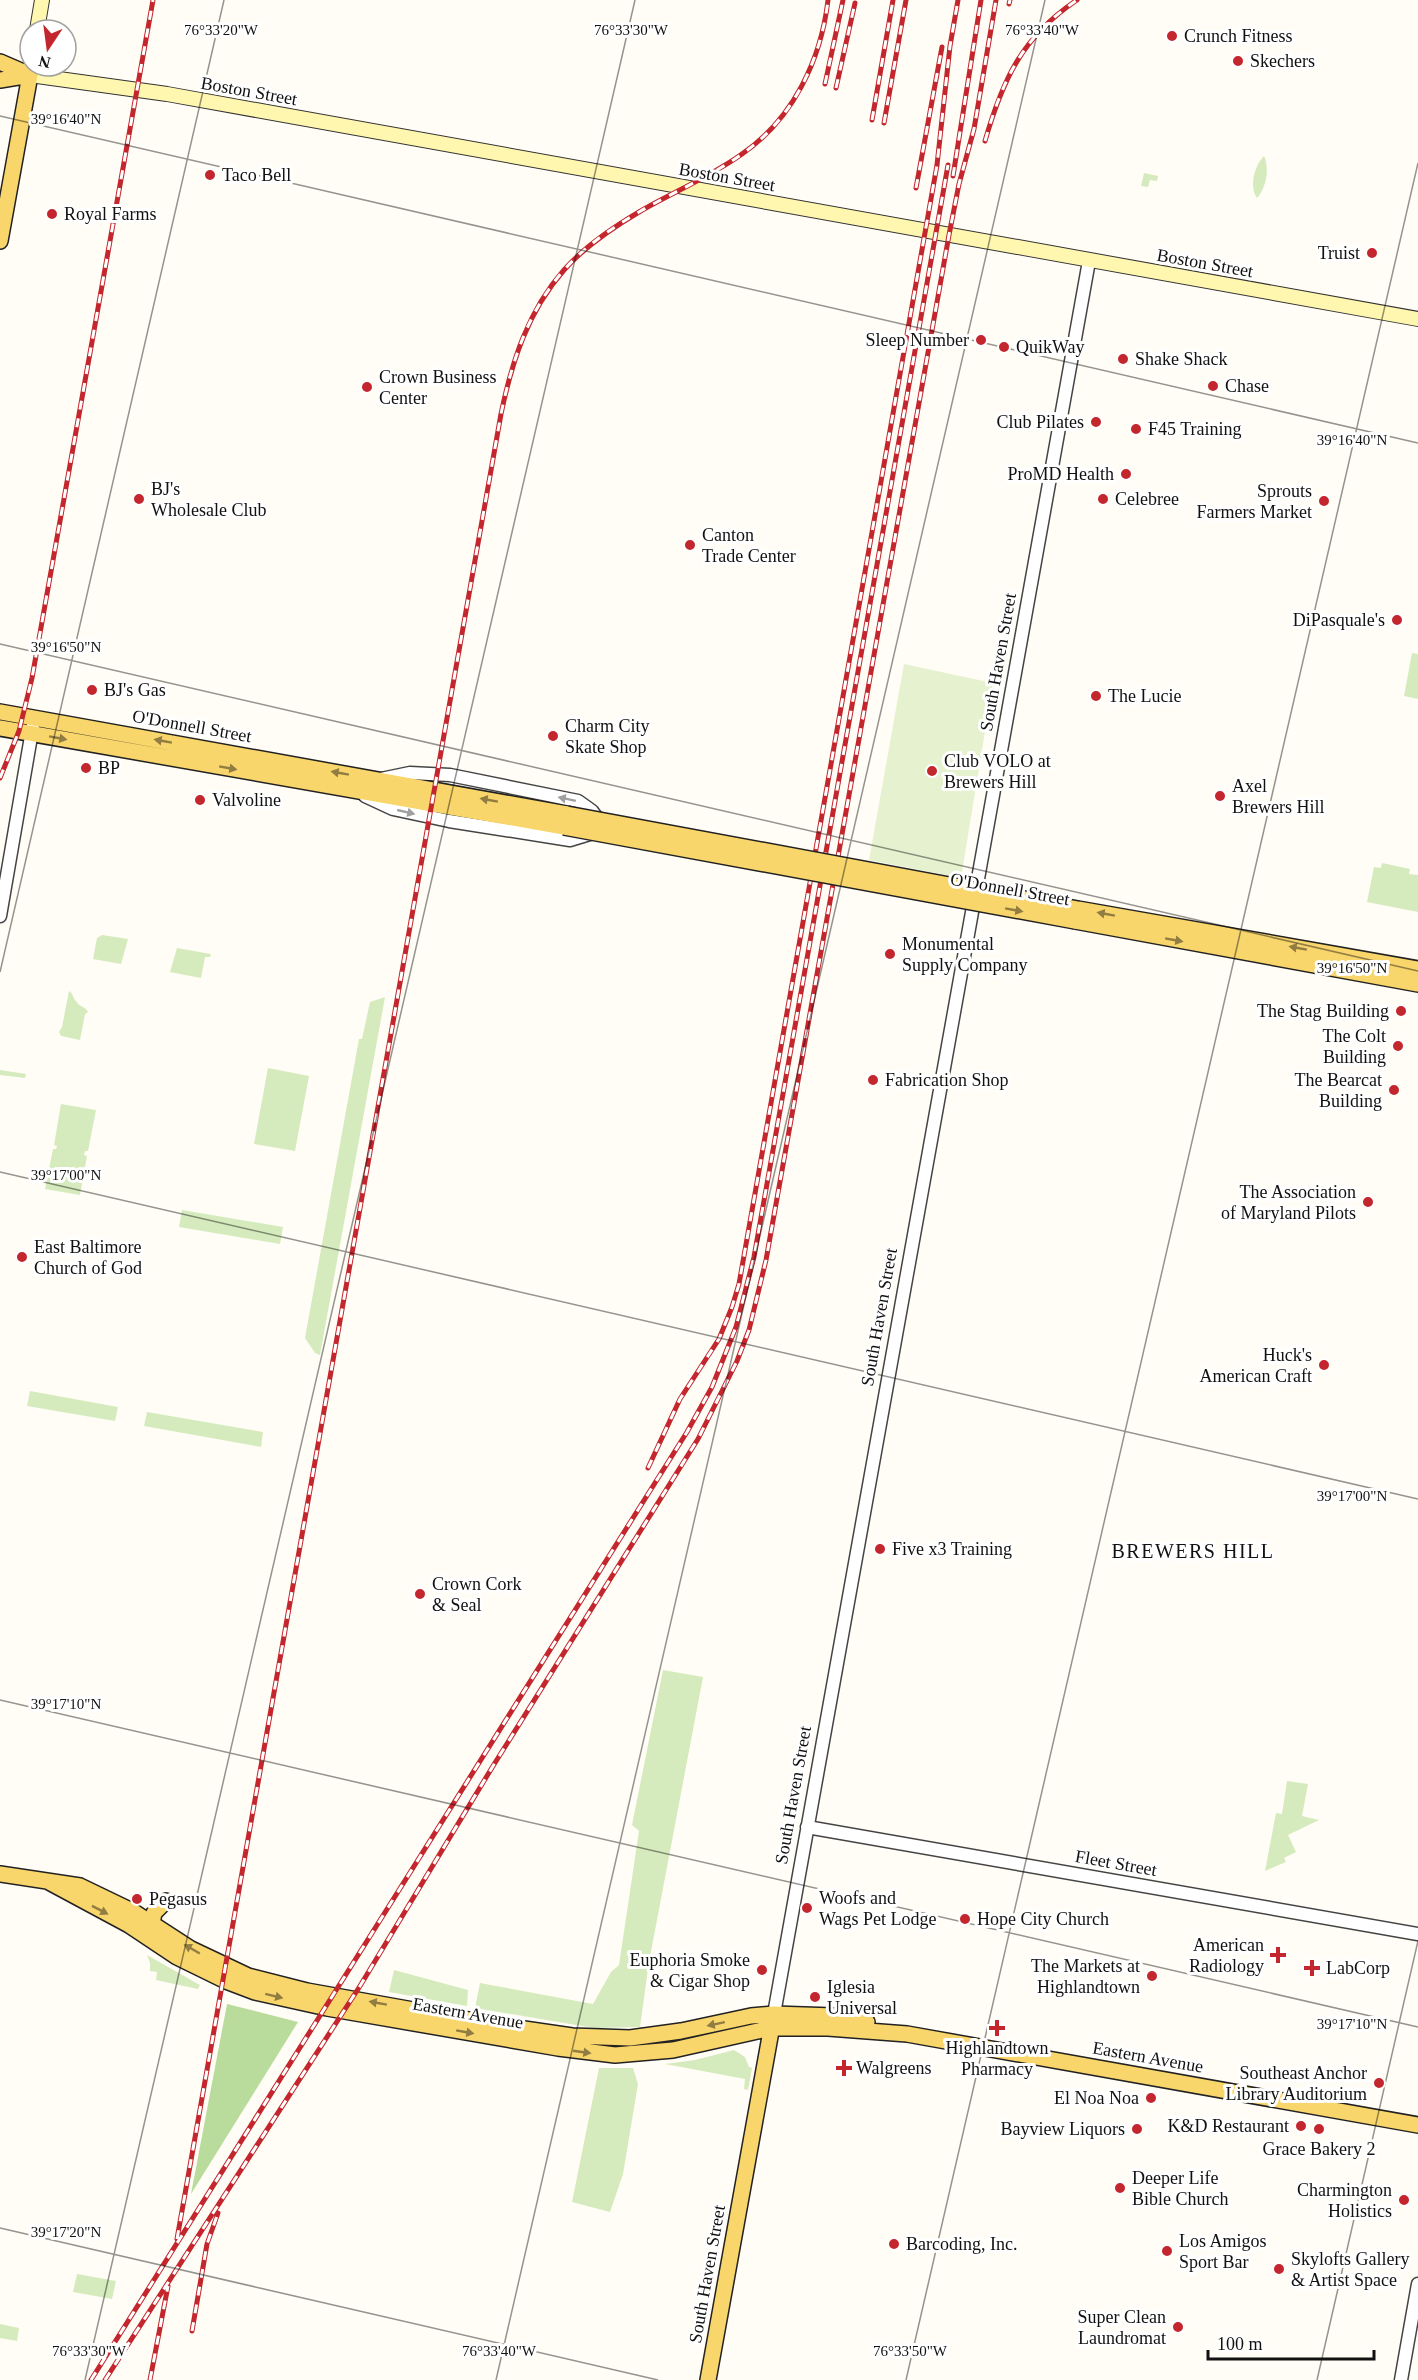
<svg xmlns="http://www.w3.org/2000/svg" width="1418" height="2380" font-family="Georgia,serif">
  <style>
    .green { fill: #d5ebbd }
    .forest { fill: #b9dc9c }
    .pitch { fill: #e6f2cf }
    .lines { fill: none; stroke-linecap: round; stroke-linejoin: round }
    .tertiary-casing { stroke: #444; stroke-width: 15 }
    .secondary-casing { stroke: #333; stroke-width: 16 }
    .primary-casing { stroke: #222; stroke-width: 18 }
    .tertiary { stroke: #fff; stroke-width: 12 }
    .secondary { stroke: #fff6b0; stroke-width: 14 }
    .primary { stroke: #f9d66b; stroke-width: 15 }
    .rail-casing { stroke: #c4262e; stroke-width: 5 }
    .rail { stroke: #fff; stroke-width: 3; stroke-dasharray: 9; stroke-linecap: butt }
    .primary-bridge-casing { stroke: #222; stroke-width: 18; stroke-linecap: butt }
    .primary-bridge { stroke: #f9d66b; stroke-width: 15 }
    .oneway { fill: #917d42 }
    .oneway2 { fill: #a0a0a0 }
    .ticks { fill: none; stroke: #111; stroke-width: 1.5; stroke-opacity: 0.45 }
    .poi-dot { fill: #c4262e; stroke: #fff; stroke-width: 2 }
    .labels { text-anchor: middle; stroke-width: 6; stroke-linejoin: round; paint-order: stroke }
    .poi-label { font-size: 18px; fill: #111; stroke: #fff; text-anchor: start }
    .street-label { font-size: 18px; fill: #111; stroke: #fff }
    .neighbourhood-label { font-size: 20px; letter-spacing: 1.5px; fill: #111; stroke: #fff }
    .ticks-label { font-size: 15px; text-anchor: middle; fill: #111; stroke: #fff; stroke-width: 6; stroke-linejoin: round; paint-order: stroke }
  </style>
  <rect width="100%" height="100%" fill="#fffdf5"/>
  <path class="green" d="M1264,156C1270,169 1266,188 1257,198C1249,187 1254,166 1264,156Z
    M1144,173L1158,176L1157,181L1150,180L1148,187L1141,186Z
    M1412,653L1418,654V699L1404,696Z
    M1382,863L1410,869L1409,874L1418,875V912L1367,902L1374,867L1381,868Z
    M102,935L128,939L121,964L93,959L97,938Z
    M177,948L211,954L210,957H205L201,978L170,972Z
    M69,991C74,994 72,997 76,1001C79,1007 85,1006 88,1012L85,1014L80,1040L61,1036L59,1032L62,1027Z
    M385,997L320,1355L315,1353L305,1338L359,1039H362L370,1002Z
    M268,1068L309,1076L295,1151L254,1144Z
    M0,1070L26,1074L25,1078L0,1075Z
    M61,1104L96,1110L88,1151H85L84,1155L87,1156L80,1195L45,1189L53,1149H56L57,1146L54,1145Z
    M182,1210L283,1227L280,1244L179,1227Z
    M30,1391L118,1407L115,1421L27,1406Z
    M147,1412L263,1432L261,1447L144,1426Z
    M663,1670L703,1677L649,1962L640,2027L594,2028L475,2008L480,1983L593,2004L611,1972L619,1965L639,1831L632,1825Z
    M1287,1781L1308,1784L1302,1816L1319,1820L1288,1835L1296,1852L1284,1858L1286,1862L1265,1871L1276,1813L1282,1814Z
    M147,1955L200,1985L198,1989L156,1980L157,1972L150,1971V1963Z
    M394,1970L468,1990L467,2006L389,1992Z
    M734,2050L745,2057L749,2067L752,2068L748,2090L744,2089L745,2079L665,2064L695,2060Z
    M599,2068H633L638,2084L623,2174L610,2212L572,2202Z
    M77,2274L116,2281L112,2299L73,2292Z
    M0,2324L19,2328L17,2341L0,2338Z"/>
  <path class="forest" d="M227,2004L298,2022L191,2194Z"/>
  <path class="pitch" d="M904,664L993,683L961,878L869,860Z"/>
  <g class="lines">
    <defs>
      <path id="tertiary" d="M381,779L410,773L450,775L578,801L592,811L601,823
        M365,796L393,809L449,821L570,840L593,833
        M0,916L33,725
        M807,1827L1418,1934
        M774,2014L1089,261
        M1401,2380L1418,2284"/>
      <path id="secondary" d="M37,30L42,0
        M31,66L30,75L167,94L1418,319"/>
      <path id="primary" d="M0,62L30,75
        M0,80L30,75
        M0,241L30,75
        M0,712L567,814
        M0,728L564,827
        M1078,909L1418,969
        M1075,921L1418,984
        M0,1874L80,1886L134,1912L191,1949L248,1976L307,1991L497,2025L572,2036L630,2038L681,2031L751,2016L774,2014L834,2016L867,2022
        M49,1882L129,1925L177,1957L226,1981L255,1992L327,2008L558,2048L615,2055L673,2050L771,2028H828L907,2034L1418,2125
        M152,1924L154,1913L166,1901
        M708,2380L773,2020"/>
    </defs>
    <use href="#tertiary" class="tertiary-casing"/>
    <use href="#secondary" class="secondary-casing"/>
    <use href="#primary" class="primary-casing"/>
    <use href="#tertiary" class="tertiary"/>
    <use href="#secondary" class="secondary"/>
    <use href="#primary" class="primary"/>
    <defs>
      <path id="rail" d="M1009,4L1010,0
        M825,84L843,0
        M836,88L855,3
        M872,120L893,0
        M884,123L906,0
        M985,141C1003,79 1022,37 1077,0
        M953,176L981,0
        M916,188L942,47
        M0,778L19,731L32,678L153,0
        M648,1468L680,1399L719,1339L732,1307L739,1284L937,165L950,46L958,0
        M177,2239L501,414C512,361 528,311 564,270C585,246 612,228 639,212C673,192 710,177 742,154C793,119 821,60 828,0
        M192,2331L207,2244L218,2213
        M91,2380L687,1432L712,1387L736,1327L754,1257L948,165
        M105,2380L360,1986L493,1766L698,1439L737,1361L749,1330L766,1260L949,235L959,184L974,129L996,0
        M150,2380L168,2286"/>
    </defs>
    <use href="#rail" class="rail-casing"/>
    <use href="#rail" class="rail"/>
    <defs>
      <path id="primary-bridge" d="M567,814L1078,909
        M564,827L1075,921"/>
    </defs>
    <use href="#primary-bridge" class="primary-bridge-casing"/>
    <use href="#primary-bridge" class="primary-bridge"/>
  </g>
  <defs><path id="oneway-solid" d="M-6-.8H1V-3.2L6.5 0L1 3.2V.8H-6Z" transform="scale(1.5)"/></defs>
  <g class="oneway">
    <use href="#oneway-solid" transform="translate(58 738) rotate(10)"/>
    <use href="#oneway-solid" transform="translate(163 741) rotate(-170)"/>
    <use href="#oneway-solid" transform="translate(228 768) rotate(10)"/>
    <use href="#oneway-solid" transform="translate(340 773) rotate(-170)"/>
    <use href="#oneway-solid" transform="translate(489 800) rotate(-170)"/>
    <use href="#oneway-solid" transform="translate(1014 910) rotate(10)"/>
    <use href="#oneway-solid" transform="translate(1106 914) rotate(-170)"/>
    <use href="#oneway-solid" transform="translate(1174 940) rotate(10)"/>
    <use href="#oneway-solid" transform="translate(1298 948) rotate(-170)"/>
    <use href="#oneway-solid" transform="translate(100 1910) rotate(27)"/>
    <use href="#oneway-solid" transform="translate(192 1949) rotate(-150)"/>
    <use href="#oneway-solid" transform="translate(274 1996) rotate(14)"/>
    <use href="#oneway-solid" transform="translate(378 2003) rotate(-170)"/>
    <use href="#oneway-solid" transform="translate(716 2024) rotate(168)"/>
    <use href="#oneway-solid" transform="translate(465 2032) rotate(10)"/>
    <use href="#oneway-solid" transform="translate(582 2052) rotate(8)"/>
  </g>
  <g class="oneway2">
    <use href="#oneway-solid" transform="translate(567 799) rotate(-168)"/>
    <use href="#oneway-solid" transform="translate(406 812) rotate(13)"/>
  </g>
  <path class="ticks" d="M0,116L1418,443M0,644L1418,971M0,972L224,0M0,1172L1418,1499M0,1700L1418,2027M0,2228L658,2380M85,2380L635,0M496,2380L1045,0M906,2380L1418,163M1317,2380L1418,1941"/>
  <g class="poi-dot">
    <circle cx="1172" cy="36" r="6"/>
    <circle cx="1238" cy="61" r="6"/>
    <circle cx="210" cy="175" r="6"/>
    <circle cx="52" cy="214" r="6"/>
    <circle cx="1372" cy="253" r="6"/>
    <circle cx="981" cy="340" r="6"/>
    <circle cx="1004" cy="347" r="6"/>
    <circle cx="1123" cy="359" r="6"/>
    <circle cx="1213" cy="386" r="6"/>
    <circle cx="367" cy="387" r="6"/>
    <circle cx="1096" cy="422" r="6"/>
    <circle cx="1136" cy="429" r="6"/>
    <circle cx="1126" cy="474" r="6"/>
    <circle cx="139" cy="499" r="6"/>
    <circle cx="1103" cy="499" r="6"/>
    <circle cx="1324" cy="501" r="6"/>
    <circle cx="690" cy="545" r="6"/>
    <circle cx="1397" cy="620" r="6"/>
    <circle cx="92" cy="690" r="6"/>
    <circle cx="1096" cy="696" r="6"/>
    <circle cx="553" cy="736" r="6"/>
    <circle cx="86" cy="768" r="6"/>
    <circle cx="932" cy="771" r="6"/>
    <circle cx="1220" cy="796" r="6"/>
    <circle cx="200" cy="800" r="6"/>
    <circle cx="890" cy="954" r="6"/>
    <circle cx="1401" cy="1011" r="6"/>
    <circle cx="1398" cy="1046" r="6"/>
    <circle cx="873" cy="1080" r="6"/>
    <circle cx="1394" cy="1090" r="6"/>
    <circle cx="1368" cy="1202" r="6"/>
    <circle cx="22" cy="1257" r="6"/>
    <circle cx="1324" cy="1365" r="6"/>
    <circle cx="880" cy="1549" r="6"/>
    <circle cx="420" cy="1594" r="6"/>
    <circle cx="137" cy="1899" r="6"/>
    <circle cx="807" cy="1908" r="6"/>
    <circle cx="965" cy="1919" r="6"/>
    <path d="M1275 1946h6v6h6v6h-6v6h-6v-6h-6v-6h6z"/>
    <path d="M1309 1959h6v6h6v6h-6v6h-6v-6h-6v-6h6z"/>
    <circle cx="762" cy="1970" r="6"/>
    <circle cx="1152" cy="1976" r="6"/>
    <circle cx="815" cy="1997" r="6"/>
    <path d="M994 2019h6v6h6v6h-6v6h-6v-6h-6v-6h6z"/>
    <path d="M841 2059h6v6h6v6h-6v6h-6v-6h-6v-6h6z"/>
    <circle cx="1379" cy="2083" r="6"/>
    <circle cx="1151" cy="2098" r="6"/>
    <circle cx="1301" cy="2126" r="6"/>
    <circle cx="1137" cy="2129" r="6"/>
    <circle cx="1319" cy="2129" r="6"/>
    <circle cx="1120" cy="2188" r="6"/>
    <circle cx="1404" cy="2200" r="6"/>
    <circle cx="894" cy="2244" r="6"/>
    <circle cx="1167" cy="2251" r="6"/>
    <circle cx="1279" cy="2269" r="6"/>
    <circle cx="1178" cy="2327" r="6"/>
  </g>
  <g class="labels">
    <g class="poi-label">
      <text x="1184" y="42">Crunch Fitness</text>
      <text x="1250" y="67">Skechers</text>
      <text x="222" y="181">Taco Bell</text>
      <text x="64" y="220">Royal Farms</text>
      <text x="1360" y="259" text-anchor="end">Truist</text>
      <text x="969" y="346" text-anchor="end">Sleep Number</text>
      <text x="1016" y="353">QuikWay</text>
      <text x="1135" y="365">Shake Shack</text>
      <text x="379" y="383">Crown Business<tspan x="379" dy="21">Center</tspan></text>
      <text x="1225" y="392">Chase</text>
      <text x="1084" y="428" text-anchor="end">Club Pilates</text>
      <text x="1148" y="435">F45 Training</text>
      <text x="1114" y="480" text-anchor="end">ProMD Health</text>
      <text x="151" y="495">BJ's<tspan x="151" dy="21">Wholesale Club</tspan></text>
      <text x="1312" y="497" text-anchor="end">Sprouts<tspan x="1312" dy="21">Farmers Market</tspan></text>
      <text x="1115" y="505">Celebree</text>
      <text x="702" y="541">Canton<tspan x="702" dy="21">Trade Center</tspan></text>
      <text x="1385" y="626" text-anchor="end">DiPasquale's</text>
      <text x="104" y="696">BJ's Gas</text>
      <text x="1108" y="702">The Lucie</text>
      <text x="565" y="732">Charm City<tspan x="565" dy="21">Skate Shop</tspan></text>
      <text x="944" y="767">Club VOLO at<tspan x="944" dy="21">Brewers Hill</tspan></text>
      <text x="98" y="774">BP</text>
      <text x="1232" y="792">Axel<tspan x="1232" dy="21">Brewers Hill</tspan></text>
      <text x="212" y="806">Valvoline</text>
      <text x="902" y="950">Monumental<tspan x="902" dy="21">Supply Company</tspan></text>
      <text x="1389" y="1017" text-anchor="end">The Stag Building</text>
      <text x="1386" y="1042" text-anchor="end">The Colt<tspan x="1386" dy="21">Building</tspan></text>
      <text x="885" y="1086">Fabrication Shop</text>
      <text x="1382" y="1086" text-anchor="end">The Bearcat<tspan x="1382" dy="21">Building</tspan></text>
      <text x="1356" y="1198" text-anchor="end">The Association<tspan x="1356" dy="21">of Maryland Pilots</tspan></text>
      <text x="34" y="1253">East Baltimore<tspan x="34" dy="21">Church of God</tspan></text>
      <text x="1312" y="1361" text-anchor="end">Huck's<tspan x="1312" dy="21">American Craft</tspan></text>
      <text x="892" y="1555">Five x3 Training</text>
      <text x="432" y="1590">Crown Cork<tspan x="432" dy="21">&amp; Seal</tspan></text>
      <text x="819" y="1904">Woofs and<tspan x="819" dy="21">Wags Pet Lodge</tspan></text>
      <text x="149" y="1905">Pegasus</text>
      <text x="977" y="1925">Hope City Church</text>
      <text x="1264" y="1951" text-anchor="end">American<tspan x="1264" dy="21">Radiology</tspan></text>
      <text x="750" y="1966" text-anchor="end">Euphoria Smoke<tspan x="750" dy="21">&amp; Cigar Shop</tspan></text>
      <text x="1140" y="1972" text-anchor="end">The Markets at<tspan x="1140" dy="21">Highlandtown</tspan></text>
      <text x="1326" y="1974">LabCorp</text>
      <text x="827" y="1993">Iglesia<tspan x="827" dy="21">Universal</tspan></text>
      <text x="997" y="2054" text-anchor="middle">Highlandtown<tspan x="997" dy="21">Pharmacy</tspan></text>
      <text x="856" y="2074">Walgreens</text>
      <text x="1367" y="2079" text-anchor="end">Southeast Anchor<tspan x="1367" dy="21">Library Auditorium</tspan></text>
      <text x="1139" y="2104" text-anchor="end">El Noa Noa</text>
      <text x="1289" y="2132" text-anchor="end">K&amp;D Restaurant</text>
      <text x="1125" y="2135" text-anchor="end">Bayview Liquors</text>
      <text x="1319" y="2155" text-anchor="middle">Grace Bakery 2</text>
      <text x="1132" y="2184">Deeper Life<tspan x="1132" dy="21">Bible Church</tspan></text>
      <text x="1392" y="2196" text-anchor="end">Charmington<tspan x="1392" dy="21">Holistics</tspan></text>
      <text x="1179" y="2247">Los Amigos<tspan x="1179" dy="21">Sport Bar</tspan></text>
      <text x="906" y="2250">Barcoding, Inc.</text>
      <text x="1291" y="2265">Skylofts Gallery<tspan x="1291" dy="21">&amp; Artist Space</tspan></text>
      <text x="1166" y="2323" text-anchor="end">Super Clean<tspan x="1166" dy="21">Laundromat</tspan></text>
    </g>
    <g class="street-label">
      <text transform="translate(249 91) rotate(10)" y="6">Boston Street</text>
      <text transform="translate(727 177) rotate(10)" y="6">Boston Street</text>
      <text transform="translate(1205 263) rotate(10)" y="6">Boston Street</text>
      <text transform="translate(998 662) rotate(-80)" y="6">South Haven Street</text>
      <text transform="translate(192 726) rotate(10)" y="6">O'Donnell Street</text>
      <text transform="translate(1010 889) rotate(10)" y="6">O'Donnell Street</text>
      <text transform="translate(879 1317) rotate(-80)" y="6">South Haven Street</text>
      <text transform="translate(793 1795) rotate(-80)" y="6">South Haven Street</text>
      <text transform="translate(1116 1863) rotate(10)" y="6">Fleet Street</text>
      <text transform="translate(468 2013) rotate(10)" y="6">Eastern Avenue</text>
      <text transform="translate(1148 2057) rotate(10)" y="6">Eastern Avenue</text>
      <text transform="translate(707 2274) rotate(-80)" y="6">South Haven Street</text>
    </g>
    <g class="neighbourhood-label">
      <text x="1193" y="1558">BREWERS HILL</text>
    </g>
  </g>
  <g class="ticks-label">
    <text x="221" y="35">76°33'20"W</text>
    <text x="631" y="35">76°33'30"W</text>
    <text x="1042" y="35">76°33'40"W</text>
    <text x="66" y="124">39°16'40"N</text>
    <text x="1352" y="445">39°16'40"N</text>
    <text x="66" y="652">39°16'50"N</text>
    <text x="1352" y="973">39°16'50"N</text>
    <text x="66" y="1180">39°17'00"N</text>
    <text x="1352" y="1501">39°17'00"N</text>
    <text x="66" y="1709">39°17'10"N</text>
    <text x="1352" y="2029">39°17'10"N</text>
    <text x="66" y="2237">39°17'20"N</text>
    <text x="89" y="2356">76°33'30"W</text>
    <text x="499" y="2356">76°33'40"W</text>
    <text x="910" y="2356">76°33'50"W</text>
  </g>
  <g transform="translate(48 48) rotate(193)"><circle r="28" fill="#ffffff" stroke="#a0a0a0" stroke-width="1.5"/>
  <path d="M0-4.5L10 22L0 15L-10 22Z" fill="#c4262e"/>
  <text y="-9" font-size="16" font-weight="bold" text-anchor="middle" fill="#111111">N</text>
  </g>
  <path d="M1208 2350v9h166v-9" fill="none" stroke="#111111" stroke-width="3"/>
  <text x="1217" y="2350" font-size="18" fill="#111111" stroke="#ffffff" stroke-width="4.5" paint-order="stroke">100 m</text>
</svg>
